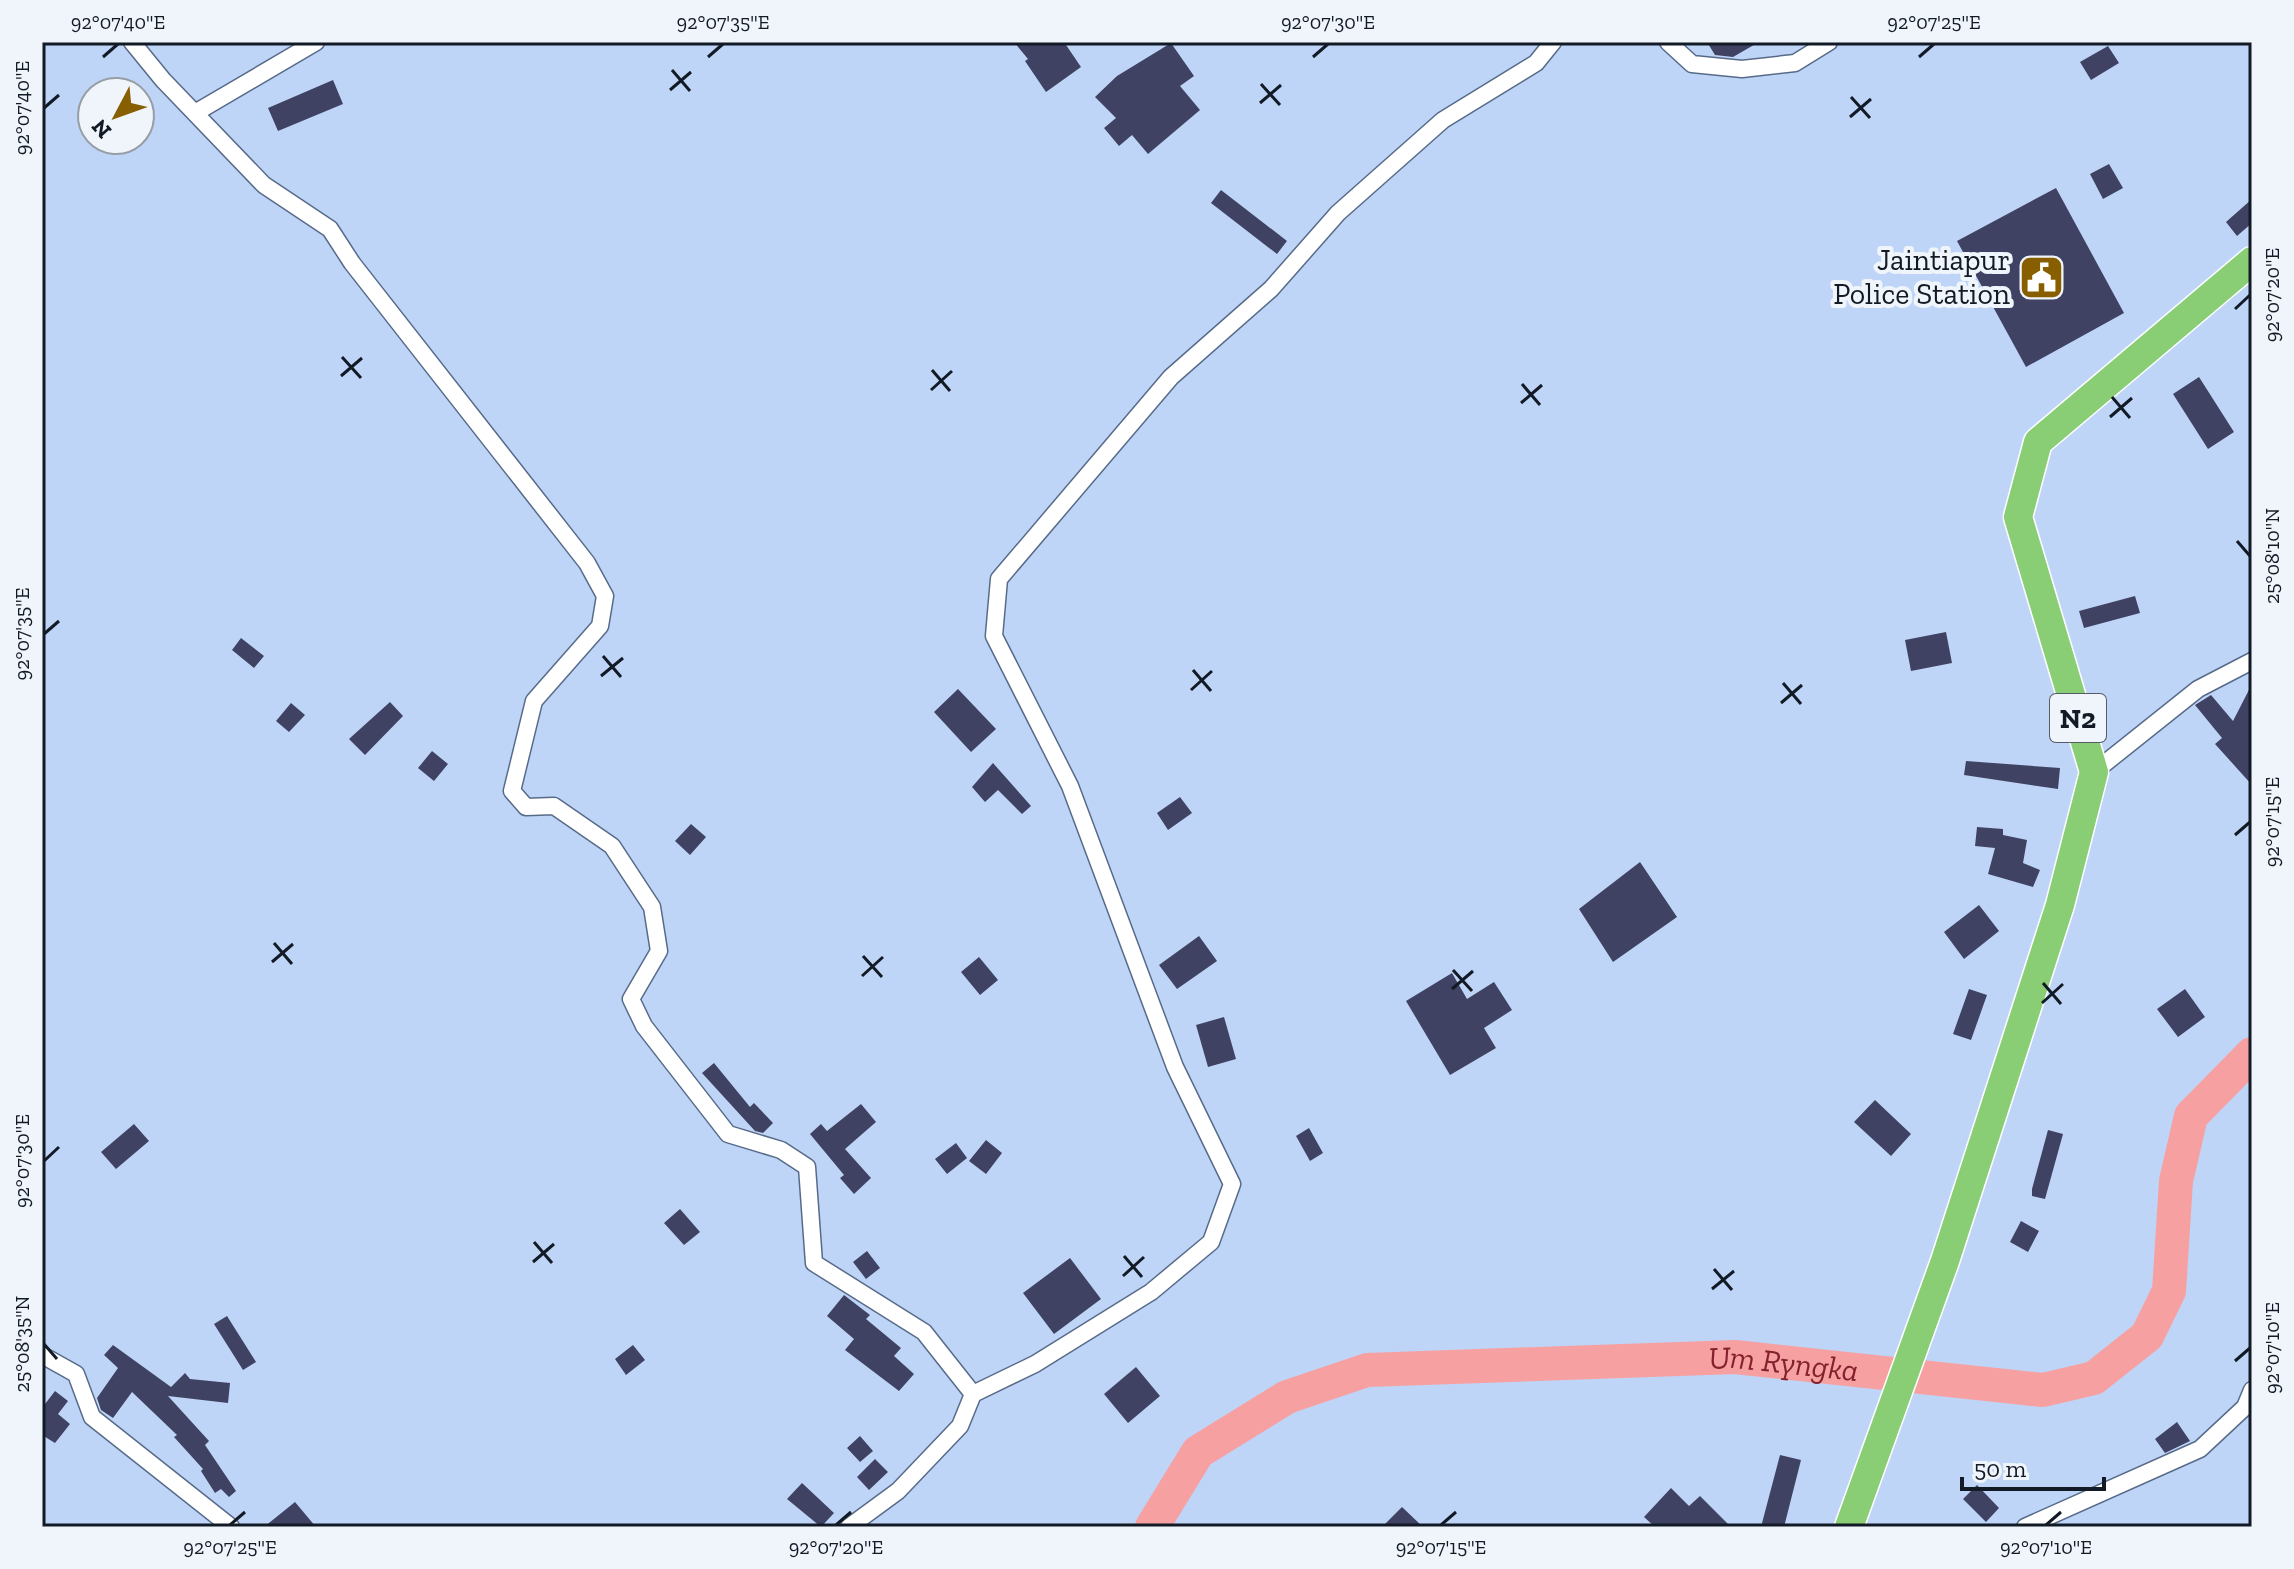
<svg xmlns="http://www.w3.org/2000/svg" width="2294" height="1569" font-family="'Zilla Slab',serif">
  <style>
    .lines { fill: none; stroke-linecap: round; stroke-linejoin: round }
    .river { stroke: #f6a0a1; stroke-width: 34 }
    .building { fill: #3f4262 }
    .street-casing { stroke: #576b89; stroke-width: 19 }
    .highway-casing { stroke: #fff; stroke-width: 31 }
    .street { stroke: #fff; stroke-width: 16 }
    .highway { stroke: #89cd75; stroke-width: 28 }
    .ticks { fill: none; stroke: #121a26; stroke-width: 3 }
    .labels { text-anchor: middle; stroke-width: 8; stroke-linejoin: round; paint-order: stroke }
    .shield { fill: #f0f5fc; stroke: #555c66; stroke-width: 2 }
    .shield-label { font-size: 28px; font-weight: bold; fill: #121a26 }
    .poi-label { font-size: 30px; fill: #121a26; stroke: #f0f5fc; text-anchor: end }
    .water-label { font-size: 32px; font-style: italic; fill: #84212d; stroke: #f0f5fc }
    .neatline { fill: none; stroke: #121a26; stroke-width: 3 }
    .ticks-label { font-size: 20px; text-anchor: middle; fill: #121a26 }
  </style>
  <rect width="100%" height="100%" fill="#bfd5f7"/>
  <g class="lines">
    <path class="river" id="s1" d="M1152,1527L1198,1452L1287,1397L1367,1370L1735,1357L2043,1390L2094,1378L2147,1336L2169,1291L2176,1181L2191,1116L2252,1054"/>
  </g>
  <path class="building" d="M1014,42H1064L1081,67L1046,92L1025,61L1028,59Z
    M1707,42H1759L1733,57L1715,55Z
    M1171,43L1194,76L1180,86L1200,110L1148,154L1132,135L1119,146L1104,128L1116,118L1095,97L1117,76Z
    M2108,46L2119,63L2091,80L2080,62Z
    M333,80L343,104L278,131L268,108Z
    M2109,164L2123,188L2103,199L2090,174Z
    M2056,188L2124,313L2026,367L1957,241Z
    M1221,190L1287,241L1277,254L1211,203Z
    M2252,199V223L2237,236L2226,222Z
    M2199,377L2234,432L2208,449L2173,394Z
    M2135,596L2140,613L2084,628L2079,611Z
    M1946,632L1952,663L1911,671L1905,640Z
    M241,638L264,656L254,668L232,650Z
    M2252,684V785L2215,744L2222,738L2195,705L2211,695L2233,721Z
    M958,689L996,729L971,752L934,712Z
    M390,702L403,716L365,755L349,739Z
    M291,703L305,715L289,732L276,721Z
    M432,751L448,764L434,781L418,768Z
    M1966,761L2060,768L2058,789L1964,775Z
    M993,763L1031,806L1022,814L998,790L985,802L972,787Z
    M1180,797L1192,813L1168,830L1157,813Z
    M691,824L706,837L690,855L675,841Z
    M1977,827L2003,829V835L2027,840L2023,863L2040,870L2033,887L1988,874L1995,848L1975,846Z
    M1640,862L1677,917L1613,962L1579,909Z
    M1979,905L1999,931L1964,959L1944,932Z
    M1199,936L1217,961L1177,989L1159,965Z
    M979,957L998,980L980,995L961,972Z
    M1452,973L1467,999L1494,982L1512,1010L1484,1028L1496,1048L1450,1075L1406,1001Z
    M1969,989L1987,995L1971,1040L1953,1034Z
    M2185,989L2205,1017L2178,1037L2157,1009Z
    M1224,1017L1236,1059L1208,1067L1196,1025Z
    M714,1063L750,1107L754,1103L773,1123L763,1133L755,1131L702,1073Z
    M1875,1100L1911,1134L1891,1156L1854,1122Z
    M861,1104L876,1122L845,1149L871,1178L854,1194L840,1178L844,1175L810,1134L821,1124L827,1131Z
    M134,1124L149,1141L116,1169L101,1152Z
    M1309,1128L1323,1153L1310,1161L1296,1136Z
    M2048,1130L2063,1134L2045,1199L2032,1196V1189Z
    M986,1140L1002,1153L986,1174L969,1161Z
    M956,1143L967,1158L947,1174L935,1159Z
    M680,1209L700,1232L684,1245L664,1223Z
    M2021,1221L2039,1231L2028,1252L2010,1242Z
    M867,1251L880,1268L866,1279L853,1262Z
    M1070,1258L1101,1299L1054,1334L1023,1293Z
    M844,1295L870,1315L866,1319L901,1348L894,1356L914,1374L899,1391L845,1350L854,1339L827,1316Z
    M227,1316L256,1362L243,1370L214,1324Z
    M113,1345L171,1387L185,1373L190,1379L230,1383L228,1403L168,1396L209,1441L205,1445L236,1491L229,1497L221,1489L215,1493L201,1471L203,1469L174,1437L177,1435L132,1392L113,1418L101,1410L97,1398L118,1368L104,1355Z
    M633,1345L645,1360L626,1375L615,1359Z
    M1136,1367L1160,1396L1128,1423L1104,1394Z
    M55,1391L68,1401L58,1414L70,1424L55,1443L42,1435V1402L45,1404Z
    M2177,1422L2190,1441L2165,1453L2155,1439Z
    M860,1436L873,1451L860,1462L847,1448Z
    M1780,1455L1801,1460L1784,1527H1761Z
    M875,1459L888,1472L869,1490L857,1477Z
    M802,1483L834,1513L821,1527L787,1499Z
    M1977,1485L1999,1508L1986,1522L1963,1499Z
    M1671,1488L1689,1506L1700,1496L1731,1527H1655L1644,1517Z
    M295,1502L316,1527H264Z
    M1402,1507L1423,1527H1382Z"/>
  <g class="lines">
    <defs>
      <path id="street" d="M132,42L163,80L264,185L330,229L352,263L587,563L605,596L600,626L534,701L512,791L526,807L554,806L612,846L652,907L659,951L631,999L644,1026L728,1134L781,1150L807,1167L814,1263L924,1332L973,1394L960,1426L898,1491L849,1527
        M1668,42L1692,64L1742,69L1795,63L1829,42
        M195,113L316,42
        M2094,772L2198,689L2252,661
        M42,1355L76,1374L92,1417L231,1527
        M973,1394L1035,1364L1151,1292L1211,1242L1232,1184L1175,1067L1070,786L994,636L999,579L1171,377L1271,289L1338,213L1443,120L1536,63L1553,42
        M2025,1527L2200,1449L2245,1407L2252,1390"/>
      <path id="highway" d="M1849,1527L1945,1261L2060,905L2094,772L2018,517L2038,442L2252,261"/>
    </defs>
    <use href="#street" class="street-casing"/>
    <use href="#highway" class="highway-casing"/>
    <use href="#street" class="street"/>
    <use href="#highway" class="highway"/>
  </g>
  <path class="ticks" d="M103,57L118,44M708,57L723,44M1313,57L1328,44M1919,57L1934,44M672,70L690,91M1261,84L1280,105M670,90L691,72M1851,97L1870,118M1260,103L1281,85M44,108L59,95M1850,117L1871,99M2235,309L2250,295M342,357L361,378M932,370L950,391M341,376L362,358M1522,384L1540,405M931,390L952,371M2112,397L2130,418M1521,403L1542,385M2110,417L2132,398M2237,541L2250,556M44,634L59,621M603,656L621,677M1193,670L1211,691M601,676L623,658M1783,683L1801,704M1191,690L1212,671M1781,703L1802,685M2235,835L2250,822M274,943L292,964M863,956L882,977M272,962L293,944M1453,970L1472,991M862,976L883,957M2043,983L2061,1004M1452,989L1473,971M2042,1003L2063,984M44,1161L59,1147M534,1242L552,1263M1124,1256L1142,1277M533,1262L554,1244M1714,1269L1732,1290M1123,1276L1144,1257M1712,1289L1734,1271M44,1344L57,1359M2235,1361L2250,1348M230,1525L245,1512M836,1525L851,1512M1441,1525L1456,1512M2046,1525L2061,1512"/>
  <defs>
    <symbol id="civic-square" viewBox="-11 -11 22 22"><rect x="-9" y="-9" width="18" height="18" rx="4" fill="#885f00" stroke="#f0f5fc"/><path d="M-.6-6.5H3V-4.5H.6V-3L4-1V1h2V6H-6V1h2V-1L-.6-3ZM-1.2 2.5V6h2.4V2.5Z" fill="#fff"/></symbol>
  </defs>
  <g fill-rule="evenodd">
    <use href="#civic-square" x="2016" y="252" width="51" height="51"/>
  </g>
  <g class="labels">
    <rect class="shield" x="2050" y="694" width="56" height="48" rx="6"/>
    <g class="shield-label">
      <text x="2078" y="728">N2</text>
    </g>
    <g class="poi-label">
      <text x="2010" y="270">Jaintiapur<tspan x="2010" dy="34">Police Station</tspan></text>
    </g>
    <g class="water-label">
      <text dy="11" stroke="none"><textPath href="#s1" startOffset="694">Um Ryngka</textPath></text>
    </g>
  </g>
  <rect width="2294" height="1569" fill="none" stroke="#f0f5fc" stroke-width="88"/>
  <g transform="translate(116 116) rotate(229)"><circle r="38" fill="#f0f5fc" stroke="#979da6" stroke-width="2"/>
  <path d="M0-6L14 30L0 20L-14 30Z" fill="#885f00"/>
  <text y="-12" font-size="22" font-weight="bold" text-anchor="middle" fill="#121a26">N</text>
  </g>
  <path d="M1962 1477v12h142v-12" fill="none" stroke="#121a26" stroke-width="4"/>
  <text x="1974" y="1477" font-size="24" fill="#121a26" stroke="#f0f5fc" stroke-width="6" paint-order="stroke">50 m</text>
  <rect x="44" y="44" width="2206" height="1481" class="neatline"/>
  <g class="ticks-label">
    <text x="118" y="29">92°07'40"E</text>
    <text x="723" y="29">92°07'35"E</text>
    <text x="1328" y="29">92°07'30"E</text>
    <text x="1934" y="29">92°07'25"E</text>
    <text transform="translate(22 108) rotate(-90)" y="7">92°07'40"E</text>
    <text transform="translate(2272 295) rotate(-90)" y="7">92°07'20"E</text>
    <text transform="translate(2272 556) rotate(-90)" y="7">25°08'10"N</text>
    <text transform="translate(22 634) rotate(-90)" y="7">92°07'35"E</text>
    <text transform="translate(2272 822) rotate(-90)" y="7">92°07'15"E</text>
    <text transform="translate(22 1161) rotate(-90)" y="7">92°07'30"E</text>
    <text transform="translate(22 1344) rotate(-90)" y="7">25°08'35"N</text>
    <text transform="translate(2272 1348) rotate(-90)" y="7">92°07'10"E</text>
    <text x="230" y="1554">92°07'25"E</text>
    <text x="836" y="1554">92°07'20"E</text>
    <text x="1441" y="1554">92°07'15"E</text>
    <text x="2046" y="1554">92°07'10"E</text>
  </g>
</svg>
